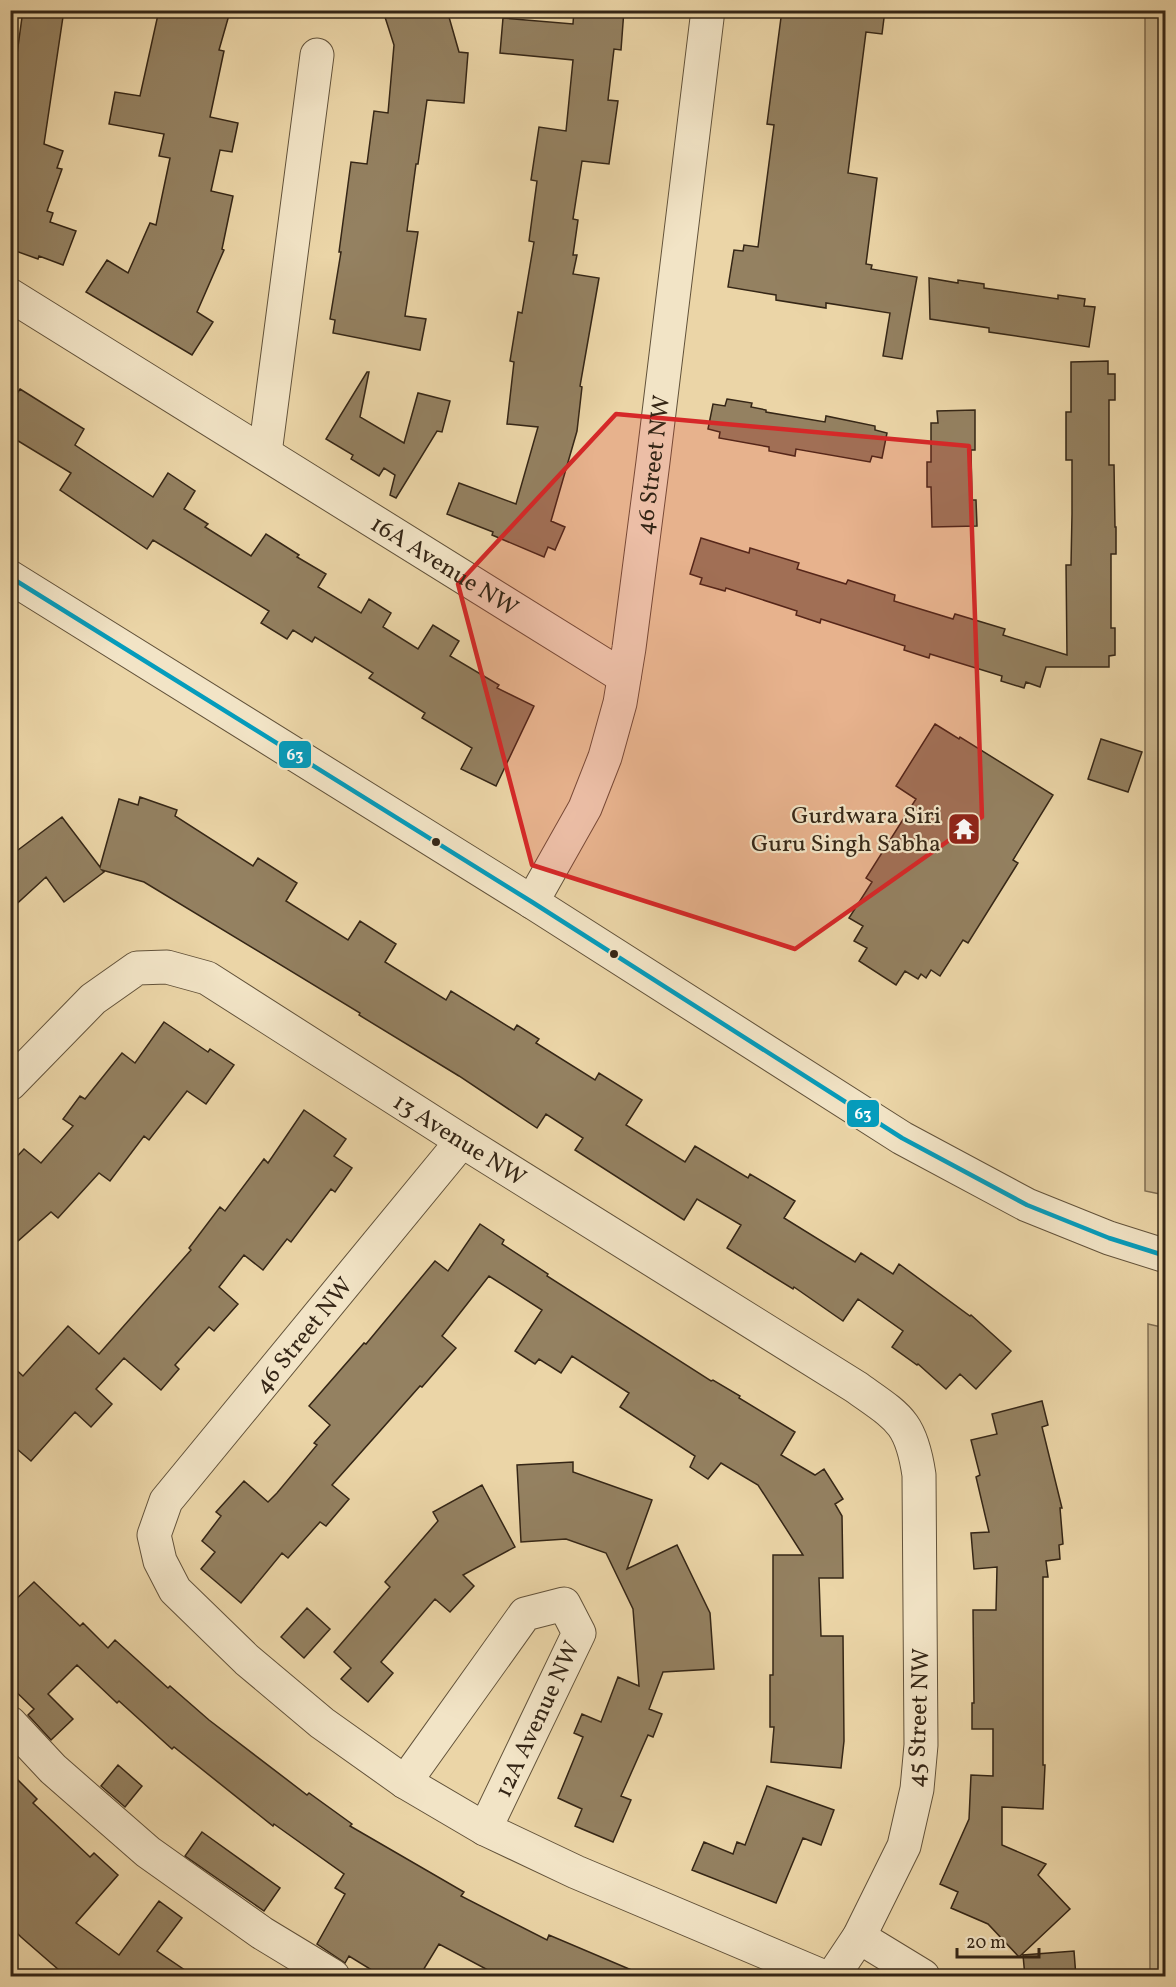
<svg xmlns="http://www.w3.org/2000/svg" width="1176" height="1987" font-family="Vollkorn,serif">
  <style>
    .green { fill: #ccb78e; stroke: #806e52; stroke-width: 1.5 }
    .building { fill: #948161; stroke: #352616; stroke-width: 1.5 }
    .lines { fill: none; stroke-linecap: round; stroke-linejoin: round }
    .minor-casing { stroke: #62523a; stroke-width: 35 }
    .minor { stroke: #f2e4c6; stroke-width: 33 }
    .bus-1-casing { stroke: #f2e4c6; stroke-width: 9 }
    .bus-1 { stroke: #059cbc; stroke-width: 4.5 }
    .marked { fill: #d62828; fill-opacity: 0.2; stroke: #d62828; stroke-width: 4.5; stroke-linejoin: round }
    .bus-dot { fill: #352616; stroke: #f2e4c6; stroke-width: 2 }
    .labels { text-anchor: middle; stroke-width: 4.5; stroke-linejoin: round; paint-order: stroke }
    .street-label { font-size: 24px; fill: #352616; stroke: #f2e4c6 }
    .poi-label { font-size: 24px; fill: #352616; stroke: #f2e4c6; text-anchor: end }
    .line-badge { stroke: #f2e4c6; stroke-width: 2 }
    .badge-label { font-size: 16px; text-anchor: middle; font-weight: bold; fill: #fff }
  </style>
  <rect width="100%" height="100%" fill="#ebd5a7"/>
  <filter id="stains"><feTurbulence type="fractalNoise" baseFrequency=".00333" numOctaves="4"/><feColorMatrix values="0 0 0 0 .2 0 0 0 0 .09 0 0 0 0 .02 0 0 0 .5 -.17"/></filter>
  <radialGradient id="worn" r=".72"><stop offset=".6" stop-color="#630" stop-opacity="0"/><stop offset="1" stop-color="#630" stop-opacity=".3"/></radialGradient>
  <path class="green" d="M1145,11H1166L1165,1195L1145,1191Z
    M1148,1324L1166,1328L1165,1976H1150Z"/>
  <path class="building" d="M23,10H64L44,144L63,151L57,168L62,169L47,211L53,213L50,222L76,231L63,265L39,256L38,259L10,249V105Z
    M159,10H210L229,15L219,50L224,51L210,117L238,123L232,152L220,150L211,191L233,196L222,249L224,250L197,312L213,322L192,355L86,292L107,260L128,273L150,223L156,225L170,158L159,156L164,134L109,124L115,92L140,96Z
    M396,10H447L459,52L468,53L464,103L427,100L418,164H416L407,231L418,232L405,316L426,319L420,350L333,333L335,320L330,319L341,252H339L351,162L367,164L374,111L388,113L394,45L384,14Z
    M574,10H624L621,50L614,49L608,100L618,101L609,164L582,161L573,219L578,220L573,255H577L573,274L599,278L580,386L582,387L577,431L551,521L565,527L555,550L548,547L544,557L492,535L493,532L447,514L459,483L516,504L538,427L507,424L514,362L510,361L518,312L522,313L534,242L529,241L537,181L531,180L539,127L566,131L573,60L500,53L503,18L573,24Z
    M782,10H885L882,34L866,32L848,173L877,178L866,264L872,265L871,269L917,277L902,359L883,356L890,313L826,303V308L776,300V295L728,287L734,250L743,251L744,245L758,247L774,125L767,124Z
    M929,278L958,283V280L984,284V288L1058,299V295L1085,299L1084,306L1095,307L1089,347L989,332V328L930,319Z
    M1108,361V374H1115V400H1109V465H1114L1115,527H1116V554H1111V628H1115V655L1109,656V667H1046L1040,687L1026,682L1024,688L1001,681L1002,676L930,654L929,658L904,650L905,646L821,619L820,623L796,615L797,611L726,588L725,591L700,584L702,578L690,574L701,538L749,553L750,548L799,563L797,569L846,584L848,580L895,595L894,601L953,619L955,614L1005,629L1003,635L1067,655L1066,565H1071L1072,514V460H1066V412H1071V362Z
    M367,372H369L360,417L404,443L418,393L450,401L442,432L437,431L396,498L390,495L395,475L384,468L379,476L351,459L353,455L326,439Z
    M20,389L84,429L75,445L153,497L168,473L195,491L184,509L208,524L205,527L251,556L266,534L299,555L297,557L326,574L318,587L361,613L369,599L391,613L383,627L418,649L433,625L459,641L450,656L499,685L497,688L534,706L496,786L461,769L472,748L422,718L425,713L369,678L373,673L315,637L312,642L293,630L287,639L261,623L269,611L153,540L147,549L60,490L71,473L10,436V404Z
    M727,399L752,403L751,407L766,410V412L825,422L826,416L875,426V430L887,433L882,458L872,456L870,462L796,449L795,456L769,451V447L719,438L720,432L708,429L713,404L725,406Z
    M975,410V450H971L972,500H976L977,526L932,527L931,487H927V462H931V423H938L937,411Z
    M935,724L959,739L960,737L1053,795L1013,860L1018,863L968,943L963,940L940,976L931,970L926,978L921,974L918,979L905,971L896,985L859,961L867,948L854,941L863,926L849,918L872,882L866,878L916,799L896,786Z
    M1101,739L1142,752L1128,792L1088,779Z
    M140,797L177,810L175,816L253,866L258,858L297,883L286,901L348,940L360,921L396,944L385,962L446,1000L451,991L514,1030L517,1025L539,1039L536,1043L595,1080L599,1073L642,1100L626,1125L685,1162L695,1146L748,1178L750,1174L795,1201L784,1218L855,1262L861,1253L893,1274L899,1264L970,1316L971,1315L1011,1351L976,1389L960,1374L946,1389L918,1364L917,1365L892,1347L903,1331L858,1299L843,1321L794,1287L793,1289L727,1248L741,1225L697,1199L684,1220L575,1150L583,1138L546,1114L537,1128L459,1076L359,1015L360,1013L144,882L102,870L104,872L64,902L46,877L10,910V856L62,817L100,867L119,799L138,805Z
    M164,1022L208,1052L210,1049L234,1065L206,1104L187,1091L149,1140L144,1136L110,1181L99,1173L58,1218L51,1212L10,1248V1164L24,1149L41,1163L73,1126L63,1119L80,1096L85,1099L122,1053L135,1063Z
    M304,1110L346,1139L334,1156L352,1168L335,1192L331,1189L291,1242L287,1239L263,1270L244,1255L219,1287L238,1304L214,1331L209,1327L175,1365L179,1369L161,1390L124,1358L96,1389L112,1404L91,1427L75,1412L31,1461L10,1443V1364L23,1376L68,1326L99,1354L191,1250L189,1248L220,1207L225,1211L264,1159L268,1163Z
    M480,1224L504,1240L502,1244L548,1274L547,1276L711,1381L713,1380L740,1396L739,1398L795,1432L781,1455L815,1475L824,1469L843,1499L835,1504L842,1516L843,1578H819L821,1636H843L844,1741L841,1768L771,1762L774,1727H770V1675H773V1555H803L758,1485L721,1463L708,1479L690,1467L695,1456L620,1407L629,1393L572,1356L561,1373L539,1359L535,1364L515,1351L542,1310L489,1276L442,1336L456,1348L422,1387L420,1386L332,1485L349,1499L326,1526L320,1522L288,1558L282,1553L241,1603L201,1569L215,1552L202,1541L221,1516L216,1512L244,1481L268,1502L277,1493L317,1445L314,1443L330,1425L309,1406L364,1343L366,1344L435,1261L448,1271Z
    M1042,1401L1048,1425L1042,1427L1062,1508H1060L1063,1544L1059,1545L1060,1559L1046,1561L1048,1577H1043V1765H1045L1043,1809L1002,1807V1845L1046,1864L1038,1875L1070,1909L1019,1957L988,1924L951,1908L958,1892L940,1884L969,1819L971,1775L993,1776V1729H972V1703H974L973,1610H996L997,1567L974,1569L971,1533L989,1532L976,1477L980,1475L971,1440L997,1434L992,1414Z
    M573,1462V1472L652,1500L627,1569L677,1545L710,1613L714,1669L663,1672L649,1709L662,1714L653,1737L648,1735L621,1796L631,1800L613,1842L575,1826L582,1809L558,1798L583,1737L574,1733L582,1714L601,1722L618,1677L639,1686L633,1609L606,1553L566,1539L521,1542L517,1465Z
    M482,1485L515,1547L463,1575L474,1586L450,1612L435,1599L381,1662L393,1673L368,1702L341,1679L351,1668L334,1652L390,1587L385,1582L438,1521L433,1512Z
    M34,1582L80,1626L83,1623L108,1648L115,1640L168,1688L170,1686L209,1720L307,1795L309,1793L352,1824L350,1826L464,1892L461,1896L547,1940L549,1935L648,1977H501L439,1944L419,1977H383L349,1956L345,1963L317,1944L345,1894L335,1888L344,1874L274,1824L273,1826L174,1747L172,1749L119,1701L117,1703L77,1665L48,1694L73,1719L51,1740L28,1715L34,1709L10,1686V1605Z
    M307,1608L330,1629L304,1658L281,1637Z
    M118,1765L142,1786L125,1807L101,1786Z
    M10,1772L37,1799L33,1803L90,1857L94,1853L118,1875L76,1923L119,1955L159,1901L182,1918L157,1951L195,1977H67L21,1937L10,1926Z
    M767,1786L834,1810L821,1845L803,1838L776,1903L692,1870L704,1842L733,1854L737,1842L745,1845Z
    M202,1832L280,1888L264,1911L185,1856Z
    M1074,1951L1076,1977H1025L1023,1955Z"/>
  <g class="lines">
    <defs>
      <g id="minor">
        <path id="s1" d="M10,295L624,677"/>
        <path d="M265,453L317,55"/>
        <path d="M10,577L532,902L902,1138L1027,1205L1109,1238L1166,1256"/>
        <path id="s2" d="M532,902L585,808L605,757L620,703L629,648L653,462L708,10"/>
        <path id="s3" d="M10,1084L93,999L137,968L167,967L207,978L462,1141L856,1387C898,1417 911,1421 919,1475L921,1745L917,1789L904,1846L859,1937L833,1976"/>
        <path d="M462,1141L166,1501L154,1535L160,1561L175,1590L247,1660L322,1723L405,1782L485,1829L576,1872L822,1976"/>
        <path d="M10,1723L53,1769L148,1852L262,1933L333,1976"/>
        <path d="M405,1782L525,1614L564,1604L579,1633L485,1829"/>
        <path d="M859,1937L923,1976"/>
      </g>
    </defs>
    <use href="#minor" class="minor-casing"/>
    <use href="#minor" class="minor"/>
    <defs>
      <path id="bus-1" d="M10,577L532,902L902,1138L1027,1205L1109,1238L1166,1256"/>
    </defs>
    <use href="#bus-1" class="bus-1-casing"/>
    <use href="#bus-1" class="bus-1"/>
  </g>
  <path class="marked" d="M616,414L969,446L982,817L795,949L532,865L458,584Z"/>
  <defs>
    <symbol id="temple-square" viewBox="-11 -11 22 22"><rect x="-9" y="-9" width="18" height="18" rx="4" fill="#8f2418" stroke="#f2e4c6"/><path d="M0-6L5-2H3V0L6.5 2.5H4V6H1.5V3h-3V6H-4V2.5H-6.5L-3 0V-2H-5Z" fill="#fff"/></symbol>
  </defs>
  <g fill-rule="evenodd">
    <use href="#temple-square" x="945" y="810" width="38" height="38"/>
  </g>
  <g class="bus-dot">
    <circle cx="436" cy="842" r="5"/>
    <circle cx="614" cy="954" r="5"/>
  </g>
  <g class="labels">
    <g class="street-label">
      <text dy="8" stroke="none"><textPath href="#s2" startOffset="459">46 Street NW</textPath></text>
      <text dy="8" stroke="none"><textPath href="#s1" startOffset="512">16A Avenue NW</textPath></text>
      <text dy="8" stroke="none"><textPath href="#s3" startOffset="544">13 Avenue NW</textPath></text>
      <text transform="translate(303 1335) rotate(-51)" y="8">46 Street NW</text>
      <text transform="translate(918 1718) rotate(-88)" y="8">45 Street NW</text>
      <text transform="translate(537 1719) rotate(-65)" y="8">12A Avenue NW</text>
    </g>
    <g class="poi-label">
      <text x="941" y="823">Gurdwara Siri<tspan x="941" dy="28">Guru Singh Sabha</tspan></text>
    </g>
  </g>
  <g class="line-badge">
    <rect x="278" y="740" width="34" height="29" rx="6" fill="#059cbc"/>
    <rect x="846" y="1099" width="34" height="29" rx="6" fill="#059cbc"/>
  </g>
  <g class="badge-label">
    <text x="295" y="760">63</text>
    <text x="863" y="1119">63</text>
  </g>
  <rect width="1176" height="1987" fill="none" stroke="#ebd5a7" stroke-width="36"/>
  <rect x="12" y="12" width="1152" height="1963" fill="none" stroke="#352616" stroke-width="3"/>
  <rect x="18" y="18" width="1140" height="1951" fill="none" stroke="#352616" stroke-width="1.5"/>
  <path d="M957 1948v9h82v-9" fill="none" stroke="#352616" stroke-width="3"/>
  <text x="966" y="1948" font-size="18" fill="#352616" stroke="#f2e4c6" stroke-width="4.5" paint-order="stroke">20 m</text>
  <rect width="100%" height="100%" filter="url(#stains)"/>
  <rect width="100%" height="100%" fill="url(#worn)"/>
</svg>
